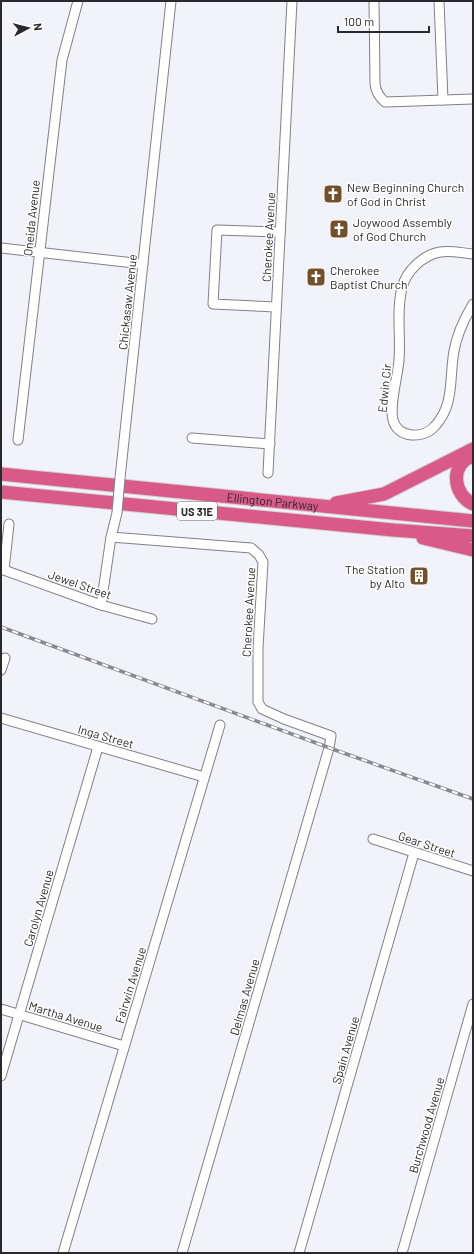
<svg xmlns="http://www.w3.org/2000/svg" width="474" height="1254" viewBox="0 0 474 1254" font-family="Barlow,sans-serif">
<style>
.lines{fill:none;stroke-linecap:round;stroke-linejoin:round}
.minor-casing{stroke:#808088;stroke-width:11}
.highway-casing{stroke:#d0d0d1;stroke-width:15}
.minor{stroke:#fff;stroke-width:9}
.highway{stroke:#d95987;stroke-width:13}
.rail-casing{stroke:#898a8f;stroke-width:3.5}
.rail{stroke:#fff;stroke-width:2;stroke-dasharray:6;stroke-linecap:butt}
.minor-bridge-casing{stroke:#808088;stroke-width:11;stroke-linecap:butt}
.minor-bridge{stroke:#fff;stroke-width:9}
.labels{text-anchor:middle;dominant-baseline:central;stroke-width:3;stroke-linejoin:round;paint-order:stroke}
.shield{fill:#fff;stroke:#6a6a6d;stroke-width:1}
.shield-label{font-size:11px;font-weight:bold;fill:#2a2a2e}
.poi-label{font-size:12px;fill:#2a2a2e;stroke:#fff;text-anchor:start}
.street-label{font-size:12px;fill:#2a2a2e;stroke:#fff}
</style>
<rect width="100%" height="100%" fill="#f1f2fa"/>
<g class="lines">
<defs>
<g id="minor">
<path d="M374,1L375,84C376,92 379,97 385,102L473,99"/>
<polyline points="439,1 443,100"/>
<polyline points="1,248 143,264"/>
<path d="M473,254C462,253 450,250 440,252C423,255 406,271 402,288C396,311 401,336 399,360C398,376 389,405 393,420C398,439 424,439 435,426C455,404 449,378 454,351C457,334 464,319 473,304"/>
<polyline points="276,307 213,304 217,230 280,232"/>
<polyline points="192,438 270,444"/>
<polyline points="18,440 62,60 78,1"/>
<polyline points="268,473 292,1"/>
<polyline points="120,478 171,1"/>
<polyline points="111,537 251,548 259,555 263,562 258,648 258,702 262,709 284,719 331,736 329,748 182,1253"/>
<polyline points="1,569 101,605 152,619"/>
<polyline points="4,570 9,524"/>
<polyline points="101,605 111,537 117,513"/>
<polyline points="1,670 5,658"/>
<polyline points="1,718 204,777"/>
<polyline points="373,839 473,871"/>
<polyline points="1,1009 124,1046"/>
<polyline points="1,1076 98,747"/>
<polyline points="63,1253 220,725"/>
<polyline points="299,1253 414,853"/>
<polyline points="402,1253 473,1004"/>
</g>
<g id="highway">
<path d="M473,456C449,464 453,495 473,504"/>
<path id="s1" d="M1,474L473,521"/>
<polyline points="1,492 393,530 473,536"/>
<polyline points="336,503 384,494 473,449"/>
<polyline points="423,538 473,550"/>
</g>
</defs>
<!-- minor casing -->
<use href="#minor" class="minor-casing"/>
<!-- highway casing -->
<use href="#highway" class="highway-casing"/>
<!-- minor -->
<use href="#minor" class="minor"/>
<!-- highway -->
<use href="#highway" class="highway"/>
<defs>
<polyline id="rail" points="1,627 338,751 473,799"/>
</defs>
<!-- rail casing -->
<use href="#rail" class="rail-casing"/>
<!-- rail -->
<use href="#rail" class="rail"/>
<defs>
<polyline id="minor-bridge" points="117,513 120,478"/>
</defs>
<!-- minor-bridge casing -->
<use href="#minor-bridge" class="minor-bridge-casing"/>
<!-- minor-bridge -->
<use href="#minor-bridge" class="minor-bridge"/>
</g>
<!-- icons -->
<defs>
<symbol id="church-square" viewBox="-11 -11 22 22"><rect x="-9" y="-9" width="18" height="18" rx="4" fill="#74502a" stroke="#fff"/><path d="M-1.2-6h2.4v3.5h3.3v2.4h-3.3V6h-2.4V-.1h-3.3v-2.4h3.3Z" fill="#fff"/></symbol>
<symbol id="building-square" viewBox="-11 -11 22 22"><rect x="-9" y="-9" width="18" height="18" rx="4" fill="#74502a" stroke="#fff"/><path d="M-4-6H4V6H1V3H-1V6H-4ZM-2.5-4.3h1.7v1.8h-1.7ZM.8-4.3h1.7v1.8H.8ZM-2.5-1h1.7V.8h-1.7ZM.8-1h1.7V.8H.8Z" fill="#fff"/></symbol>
</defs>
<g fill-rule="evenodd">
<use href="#church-square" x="322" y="183" width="22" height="22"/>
<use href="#church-square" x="328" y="218" width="22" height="22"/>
<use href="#church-square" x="305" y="266" width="22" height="22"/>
<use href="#building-square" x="408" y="565" width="22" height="22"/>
</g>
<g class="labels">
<!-- shield labels -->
<rect class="shield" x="177" y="502" width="40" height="18" rx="3"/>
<g class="shield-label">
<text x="197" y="511">US 31E</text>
</g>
<!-- poi labels -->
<g class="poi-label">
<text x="347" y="187">New Beginning Church<tspan x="347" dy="14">of God in Christ</tspan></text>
<text x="353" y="222">Joywood Assembly<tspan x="353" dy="14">of God Church</tspan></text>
<text x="330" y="270">Cherokee<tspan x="330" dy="14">Baptist Church</tspan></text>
<text x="405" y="569" text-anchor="end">The Station<tspan x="405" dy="14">by Alto</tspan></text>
</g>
<!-- street labels -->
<g class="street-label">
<text transform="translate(31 218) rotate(-84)">Oneida Avenue</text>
<text transform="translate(268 237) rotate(-87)">Cherokee Avenue</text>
<text transform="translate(127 302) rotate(-84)">Chickasaw Avenue</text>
<text transform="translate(384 388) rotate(-84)">Edwin Cir</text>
<text stroke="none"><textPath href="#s1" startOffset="273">Ellington Parkway</textPath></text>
<text transform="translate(80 584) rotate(19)">Jewel Street</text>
<text transform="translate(248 612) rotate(-87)">Cherokee Avenue</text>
<text transform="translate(106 736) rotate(16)">Inga Street</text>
<text transform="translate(427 844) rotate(18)">Gear Street</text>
<text transform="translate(38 908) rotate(-74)">Carolyn Avenue</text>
<text transform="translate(130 985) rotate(-73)">Fairwin Avenue</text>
<text transform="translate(244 997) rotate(-74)">Delmas Avenue</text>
<text transform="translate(66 1016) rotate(17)">Martha Avenue</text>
<text transform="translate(345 1050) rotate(-74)">Spain Avenue</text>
<text transform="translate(426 1125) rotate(-74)">Burchwood Avenue</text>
</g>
</g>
<!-- border -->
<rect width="474" height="1254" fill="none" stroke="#2a2a2e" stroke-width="4"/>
<!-- north arrow -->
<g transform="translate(28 28) rotate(83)" stroke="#ffffff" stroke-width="3" paint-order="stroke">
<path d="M0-3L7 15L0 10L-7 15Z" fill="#2a2a2e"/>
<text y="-6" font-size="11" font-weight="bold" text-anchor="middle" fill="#2a2a2e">N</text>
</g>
<!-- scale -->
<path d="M338 26v6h91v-6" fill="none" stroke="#2a2a2e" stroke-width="2"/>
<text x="344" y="26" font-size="12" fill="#2a2a2e" stroke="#ffffff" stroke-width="3" paint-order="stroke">100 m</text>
</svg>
